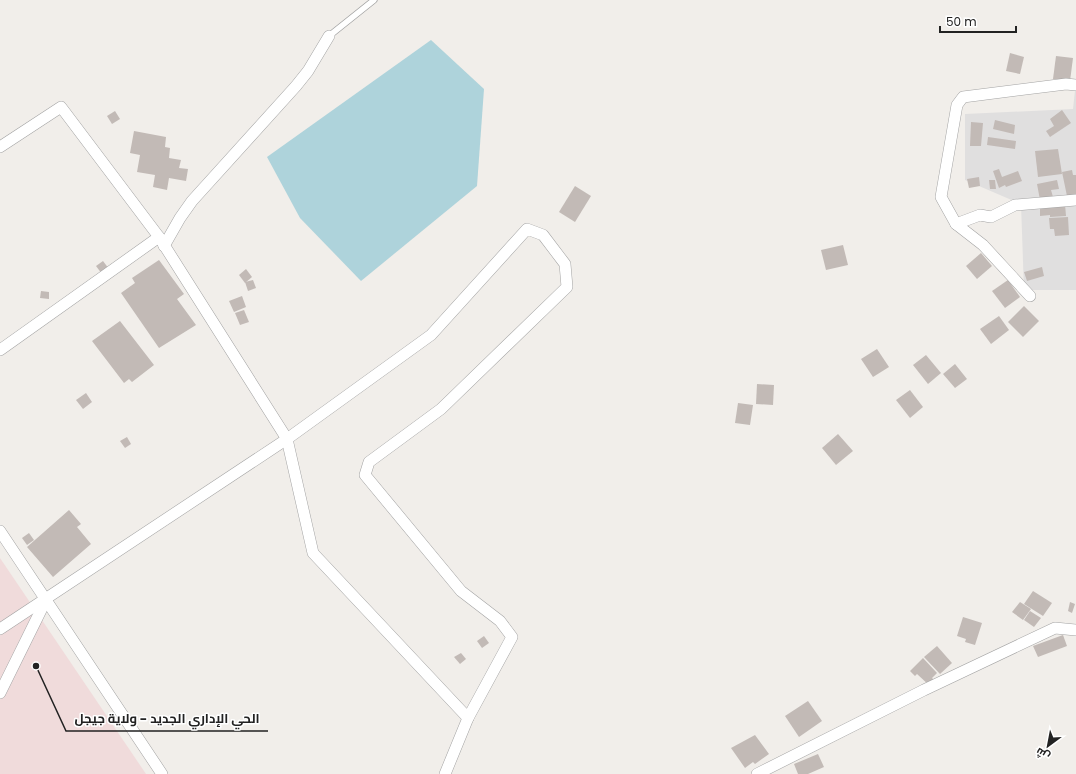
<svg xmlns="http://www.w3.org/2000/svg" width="1076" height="774" viewBox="0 0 1076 774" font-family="Poppins,Cairo,sans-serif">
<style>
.residential{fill:#e0dfdf}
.commercial{fill:#f0dbdb}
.water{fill:#aed3db}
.building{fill:#c2bab6}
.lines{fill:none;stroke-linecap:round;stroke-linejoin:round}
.service-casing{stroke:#a3a3a3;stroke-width:7}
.minor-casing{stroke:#a3a3a3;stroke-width:12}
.service{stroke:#fff;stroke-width:5.5}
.minor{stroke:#fff;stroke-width:11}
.leader{fill:none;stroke:#222;stroke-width:1.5}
.callout-dot{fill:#222;stroke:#fff;stroke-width:1.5}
.callout-label{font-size:13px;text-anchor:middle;font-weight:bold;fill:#222;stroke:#fff;stroke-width:3;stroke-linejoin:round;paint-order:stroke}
</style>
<rect width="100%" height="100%" fill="#f1eeea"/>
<!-- residential -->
<polygon class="residential" points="1076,81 1076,290 1024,290 1021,204 965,180 965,114 1073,109"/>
<!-- commercial -->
<polygon class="commercial" points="0,558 146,774 0,774"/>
<!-- water -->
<polygon class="water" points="431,40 484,89 477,186 361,281 300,218 267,157"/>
<!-- building -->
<g class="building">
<polygon points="1010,53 1024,57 1020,74 1006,71"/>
<polygon points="1056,56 1073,58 1070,81 1053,79"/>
<polygon points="1062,110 1071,123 1050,137 1046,131 1054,126 1050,119"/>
<polygon points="115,111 120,119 112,124 107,116"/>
<polygon points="995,120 1015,125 1014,134 993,129"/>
<polygon points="971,122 983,123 981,146 970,146"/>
<polygon points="134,131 166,137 165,147 170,148 169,158 181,160 179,168 188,169 186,181 169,178 167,190 153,187 155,175 137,172 140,155 130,153"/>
<polygon points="988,137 1016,141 1015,149 987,145"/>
<polygon points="1058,149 1062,174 1038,177 1035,151"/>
<polygon points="999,169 1002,177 1018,171 1022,181 1006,187 1005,185 999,188 993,171"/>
<polygon points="1072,170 1073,175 1076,175 1076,194 1067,196 1062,172"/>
<polygon points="979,177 980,186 969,188 967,179"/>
<polygon points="989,180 995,180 996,189 990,189"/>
<polygon points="1057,180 1059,189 1051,190 1053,197 1040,200 1037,184"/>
<polygon points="575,186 591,196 575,222 559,212"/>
<polygon points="1065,204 1066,216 1050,217 1050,215 1040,216 1040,205"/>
<polygon points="1068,217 1069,235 1055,236 1054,229 1050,229 1049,218"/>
<polygon points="843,245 848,265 826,270 821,250"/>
<polygon points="981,253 992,266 977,279 966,266"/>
<polygon points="159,260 184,294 177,299 196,325 159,348 121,293 135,283 132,278"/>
<polygon points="103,261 109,269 102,274 96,266"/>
<polygon points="1042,267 1044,276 1027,281 1024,272"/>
<polygon points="246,269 252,277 245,283 239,275"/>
<polygon points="253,280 256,288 248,291 245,282"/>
<polygon points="1008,280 1020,297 1005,308 992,291"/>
<polygon points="41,291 49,292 49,299 40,298"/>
<polygon points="242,296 246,307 234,312 229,301"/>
<polygon points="1024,306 1039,321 1023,337 1008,322"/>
<polygon points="244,310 249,322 240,325 235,313"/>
<polygon points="999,316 1009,330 991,344 980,329"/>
<polygon points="120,321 154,365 132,382 129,379 124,383 92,341"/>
<polygon points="877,349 889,367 873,377 861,359"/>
<polygon points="926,355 941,373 928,384 913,365"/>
<polygon points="955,364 967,379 955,388 943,374"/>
<polygon points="757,384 774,385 773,405 756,404"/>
<polygon points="910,390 923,407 910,418 896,400"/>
<polygon points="86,393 92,402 83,409 76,400"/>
<polygon points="738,403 753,405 750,425 735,423"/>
<polygon points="838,434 853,451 836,465 822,448"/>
<polygon points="127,437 131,444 125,448 120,441"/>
<polygon points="69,510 81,524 77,527 91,544 53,577 27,547"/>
<polygon points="29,533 34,540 27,545 22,538"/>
<polygon points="1033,591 1052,603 1043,616 1024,604"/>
<polygon points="1020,602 1031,609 1023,620 1012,612"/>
<polygon points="1070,602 1075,604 1072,613 1068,611"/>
<polygon points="1030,611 1041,618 1034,627 1024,620"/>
<polygon points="963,617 982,623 975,645 965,642 966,639 957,636"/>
<polygon points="1063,635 1067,646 1038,657 1033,646"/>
<polygon points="484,636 489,643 482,648 477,641"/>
<polygon points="937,646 952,663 940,674 924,657"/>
<polygon points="461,653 466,659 460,664 454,657"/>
<polygon points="923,658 937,673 932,678 935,681 930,686 917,674 915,676 910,671"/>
<polygon points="808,701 822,721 799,737 785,716"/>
<polygon points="755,735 769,754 755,764 753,762 745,768 731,748"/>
<polygon points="818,754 824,767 808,774 798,774 794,764"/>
</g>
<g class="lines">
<defs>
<polyline id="service" points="329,36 374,0"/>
<g id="minor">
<polyline points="0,147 61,107 159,237 287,439 313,553 468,718 445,774"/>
<polyline points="956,224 980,215 991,217 1015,205 1076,200"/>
<polyline points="164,246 180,218 192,201 296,86 308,71 329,36"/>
<polyline points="1030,296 983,245 956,224 941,197 957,105 963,97 1066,84 1076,85"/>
<polyline points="0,350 159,237"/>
<polyline points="0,531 162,774"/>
<polyline points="0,629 287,439 431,335 527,229 543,235 565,264 567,287 441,409 369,462 365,475 461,591 500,621 512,637 468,718"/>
<polyline points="0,693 46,600"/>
<polyline points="757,774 924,690 1055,628 1076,630"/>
</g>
</defs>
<!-- service casing -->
<use href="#service" class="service-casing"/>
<!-- minor casing -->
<use href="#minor" class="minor-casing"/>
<!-- service -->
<use href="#service" class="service"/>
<!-- minor -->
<use href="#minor" class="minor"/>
</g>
<!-- callouts -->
<path class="leader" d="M36 666L66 731H268"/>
<circle class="callout-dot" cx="36" cy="666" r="4"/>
<g class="callout-label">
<text x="167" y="723">الحي الإداري الجديد - ولاية جيجل</text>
</g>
<!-- north arrow -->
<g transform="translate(1048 746) rotate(212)" stroke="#ffffff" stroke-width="3" paint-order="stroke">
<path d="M0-3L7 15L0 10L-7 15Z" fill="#222222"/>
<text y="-6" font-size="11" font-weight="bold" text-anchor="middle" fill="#222222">ش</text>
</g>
<!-- scale -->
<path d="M940 26v6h76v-6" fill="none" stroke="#222222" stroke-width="2"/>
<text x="946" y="26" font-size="12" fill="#222222" stroke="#ffffff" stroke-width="3" paint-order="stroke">50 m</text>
</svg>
